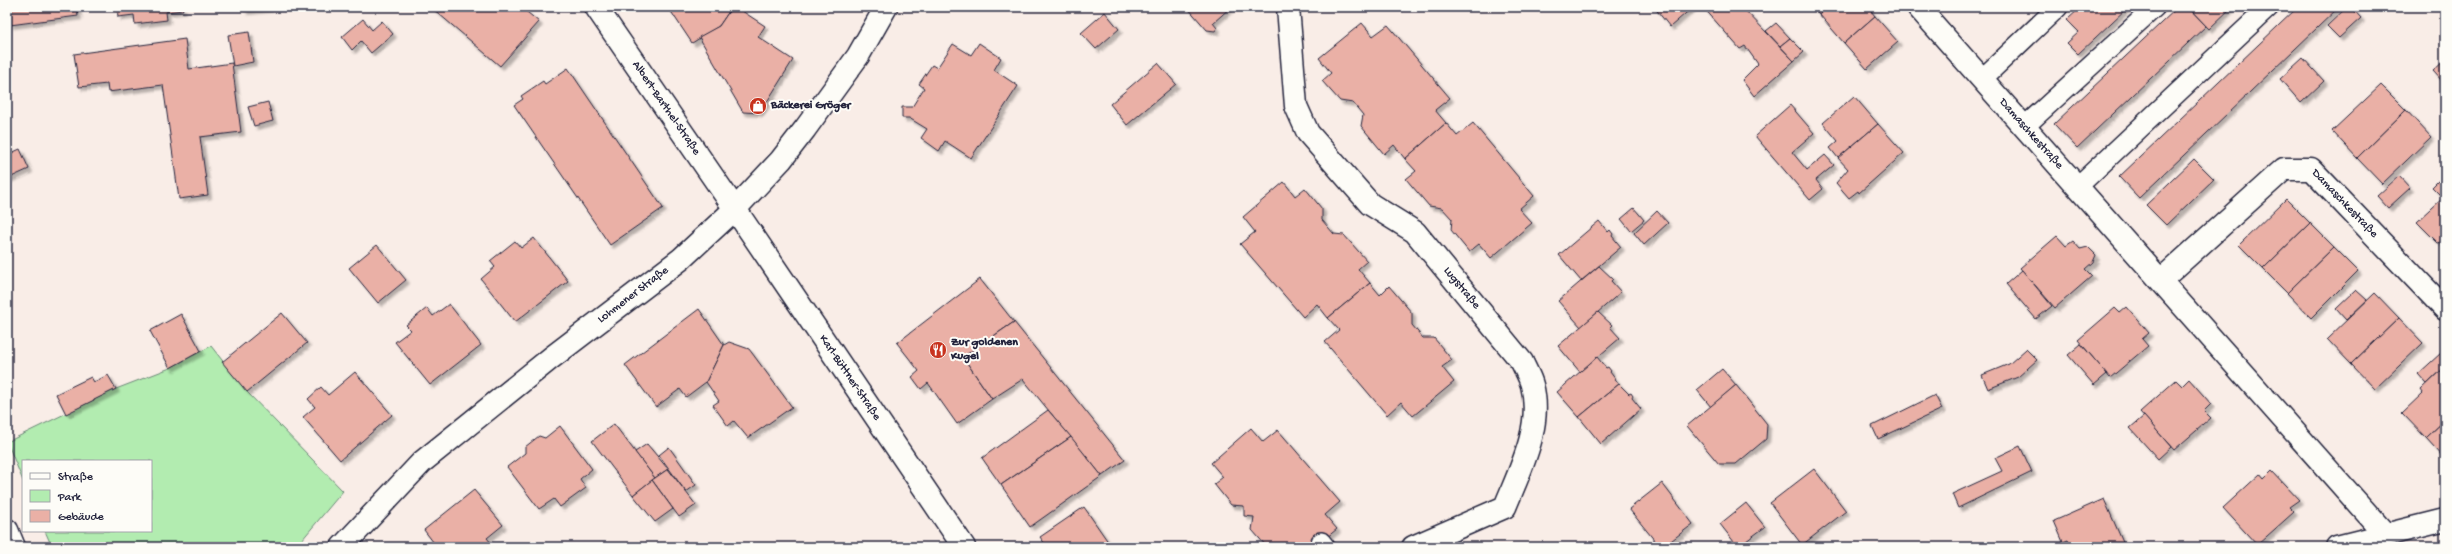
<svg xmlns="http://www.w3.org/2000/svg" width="2452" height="554" viewBox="0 0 2452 554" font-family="'Gochi Hand',sans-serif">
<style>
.green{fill:#b2ecb0;stroke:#6a8776}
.building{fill:#eab0a6;stroke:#22223b;filter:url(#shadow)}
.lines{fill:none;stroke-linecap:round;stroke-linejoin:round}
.lane-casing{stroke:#22223b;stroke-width:22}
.street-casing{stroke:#22223b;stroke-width:25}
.secondary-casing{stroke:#22223b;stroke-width:25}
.lane{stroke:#fdfcf7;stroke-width:19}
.street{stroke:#fdfcf7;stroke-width:22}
.secondary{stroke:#fdfcf7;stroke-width:22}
.labels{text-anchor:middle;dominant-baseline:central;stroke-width:4;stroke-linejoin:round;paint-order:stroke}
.poi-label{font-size:12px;font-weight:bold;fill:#22223b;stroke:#fdfcf7;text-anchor:start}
.street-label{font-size:12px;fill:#22223b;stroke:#fdfcf7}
</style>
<defs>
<filter id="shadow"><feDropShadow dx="3.5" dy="3.5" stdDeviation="1" flood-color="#0004"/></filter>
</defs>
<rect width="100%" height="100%" fill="#f9ede7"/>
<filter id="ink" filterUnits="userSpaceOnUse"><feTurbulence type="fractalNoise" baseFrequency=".025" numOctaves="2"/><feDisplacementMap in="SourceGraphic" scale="8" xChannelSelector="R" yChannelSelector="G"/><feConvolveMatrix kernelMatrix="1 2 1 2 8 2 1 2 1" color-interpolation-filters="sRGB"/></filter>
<g filter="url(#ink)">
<!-- green -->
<polygon class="green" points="211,346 247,392 343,491 296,547 52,547 45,531 151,531 151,461 23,461 23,481 7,442 116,389 170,368"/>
<!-- building -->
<g class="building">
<polygon points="8,7 77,7 78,16 10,25"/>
<polygon points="117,7 182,7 183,10 166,12 167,20 135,24 134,15 118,17"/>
<polygon points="244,7 269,7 270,8 244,11"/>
<polygon points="521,7 539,22 500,66 432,8"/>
<polygon points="668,7 732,7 719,26 692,43"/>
<polygon points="732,7 736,7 765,26 758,37 793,60 760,113 743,112 699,37 719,26"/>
<polygon points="1187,7 1231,7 1213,23 1217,28 1215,31 1207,30"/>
<polygon points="1654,7 1693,7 1670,27"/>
<polygon points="1703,7 1742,7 1794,61 1754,96 1742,80 1758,64 1745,46 1740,49"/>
<polygon points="1813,7 1828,7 1819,14"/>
<polygon points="1828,7 1868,7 1875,16 1844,43 1819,14"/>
<polygon points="2081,7 2128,7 2078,54 2067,43 2079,32 2067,20"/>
<polygon points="2178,7 2188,7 2206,26 2077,148 2054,124"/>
<polygon points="2188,7 2232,7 2209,29"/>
<polygon points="2298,7 2339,7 2139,198 2119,177"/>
<polygon points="2347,7 2351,7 2361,18 2339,38 2327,26"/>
<polygon points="1105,12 1119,29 1096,49 1081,33"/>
<polygon points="1875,16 1898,42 1867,69 1844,43"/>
<polygon points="363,19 372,30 382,21 393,34 371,53 361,41 352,50 342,37"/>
<polygon points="1362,23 1373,36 1388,25 1450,98 1435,110 1446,123 1405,159 1394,145 1384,154 1361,126 1363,115 1353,103 1340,101 1322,81 1331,73 1319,58"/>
<polygon points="1776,23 1790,38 1780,46 1766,31"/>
<polygon points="249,32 253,62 233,66 228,35"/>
<polygon points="1790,38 1804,52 1794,61 1780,46"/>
<polygon points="185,39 189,69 232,63 241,132 200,137 208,195 179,199 163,85 108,92 107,84 79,87 74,54"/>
<polygon points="979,43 1001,58 994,70 1018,86 971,158 945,141 939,151 921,138 927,129 909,118 902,118 902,107 912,107 924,88 919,84 932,65 937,68 953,44 971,55"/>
<polygon points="2303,58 2324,81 2301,103 2280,79"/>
<polygon points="2445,60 2445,82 2444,83 2433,71"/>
<polygon points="1158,63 1176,84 1127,125 1110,104"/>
<polygon points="568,68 663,208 610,245 514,105 523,99 521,96 543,81 545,84"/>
<polygon points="2381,85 2406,110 2357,158 2332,131"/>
<polygon points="1854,96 1878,124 1838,158 1830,148 1838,141 1823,123"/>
<polygon points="268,102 273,121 254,126 248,107"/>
<polygon points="1790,105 1814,133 1792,152 1807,170 1825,155 1834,165 1816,180 1823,189 1810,200 1755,136"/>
<polygon points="2406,110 2431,137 2382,184 2357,158"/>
<polygon points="1446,123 1457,136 1473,123 1534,196 1519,209 1532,223 1491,258 1479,244 1469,252 1451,230 1452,219 1442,208 1429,206 1406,179 1416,171 1405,159"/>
<polygon points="1878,124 1904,153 1859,193 1858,191 1849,198 1836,183 1848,169 1838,158"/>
<polygon points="20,149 29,169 7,179 7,155"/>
<polygon points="2194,159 2214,179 2166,225 2146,205"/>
<polygon points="2445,174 2445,196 2443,198 2432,187"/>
<polygon points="2399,176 2410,188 2388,208 2377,196"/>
<polygon points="1284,182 1295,196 1305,188 1322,209 1322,220 1334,234 1344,235 1367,261 1358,269 1370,283 1328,318 1317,304 1303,317 1240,244 1255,232 1243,217"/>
<polygon points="2445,196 2445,242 2438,243 2417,222"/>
<polygon points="2286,199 2310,223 2263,269 2239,245"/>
<polygon points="1634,208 1644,220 1631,231 1621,219"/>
<polygon points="1657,211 1668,223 1644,245 1634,233"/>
<polygon points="1599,221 1608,232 1610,230 1613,234 1612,236 1621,247 1581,281 1559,255"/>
<polygon points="2310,223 2334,247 2287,293 2263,269"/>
<polygon points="2057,236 2066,246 2073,241 2080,249 2088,247 2096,255 2093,262 2085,269 2092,276 2055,308 2020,268"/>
<polygon points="534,238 568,281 515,322 481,279 495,267 490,261 515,241 521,248"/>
<polygon points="377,245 406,280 378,303 349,268"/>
<polygon points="2334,247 2358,271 2311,318 2287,293"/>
<polygon points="1599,266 1613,279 1611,281 1621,292 1581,327 1558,301"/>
<polygon points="2022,270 2052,306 2036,319 2006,284"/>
<polygon points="980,279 1014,322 963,357 992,399 957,424 928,383 921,389 912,377 919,371 897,343"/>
<polygon points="1370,283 1380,295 1389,286 1412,313 1412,325 1423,338 1434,338 1452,360 1442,367 1454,382 1413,416 1401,402 1387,415 1325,342 1339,330 1328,318"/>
<polygon points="2356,290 2367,300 2346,320 2336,309"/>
<polygon points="2375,293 2399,318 2351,364 2327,339"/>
<polygon points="449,304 481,345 430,385 395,342 411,330 406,325 427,308 433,316"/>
<polygon points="2127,307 2149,333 2142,339 2148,346 2110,378 2078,340 2115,308 2120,313"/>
<polygon points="699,309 724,345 706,382 686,397 680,389 656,407 625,365"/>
<polygon points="1598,312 1612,325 1610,327 1620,338 1580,372 1558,346"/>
<polygon points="282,313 307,343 247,392 222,362"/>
<polygon points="181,314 201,351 170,368 150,331"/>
<polygon points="2399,318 2423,343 2375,389 2351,364"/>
<polygon points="1014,322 1125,460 1102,476 1023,379 992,399 963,357"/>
<polygon points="729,342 749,349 792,407 748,438 734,421 728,426 713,405 719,401 706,382 724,345"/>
<polygon points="2081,344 2107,374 2094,385 2068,355"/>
<polygon points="2026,349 2037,360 2018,377 1988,389 1982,375 2009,364"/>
<polygon points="2441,353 2445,357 2445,367 2427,384 2418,374"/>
<polygon points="1597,357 1606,368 1608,367 1611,371 1610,372 1619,384 1579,417 1557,392"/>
<polygon points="1722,369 1736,385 1711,407 1697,390"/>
<polygon points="2443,369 2445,372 2445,420 2426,438 2402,413 2423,393 2421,390"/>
<polygon points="355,372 392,415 340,460 303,417 315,407 308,399 321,387 328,395"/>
<polygon points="108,375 116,389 66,414 56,394 91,377 94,382"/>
<polygon points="2189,379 2211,404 2204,411 2211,418 2174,450 2140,412 2176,380 2182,386"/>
<polygon points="1619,384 1629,394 1631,393 1633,396 1632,398 1641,409 1601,444 1579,417"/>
<polygon points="1736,385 1767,424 1766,439 1736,464 1719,464 1687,426"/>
<polygon points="1935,395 1942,409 1878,439 1872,426"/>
<polygon points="1048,410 1071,437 1001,485 982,458"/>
<polygon points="2144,416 2171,447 2158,459 2130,428"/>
<polygon points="2445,420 2445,459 2426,438"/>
<polygon points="614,424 655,478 633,495 592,441"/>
<polygon points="560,426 592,469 580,479 586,488 560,507 554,499 539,509 507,467 525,453 525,447 539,436 545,438"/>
<polygon points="1251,428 1263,442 1278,430 1340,502 1325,515 1337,529 1315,547 1267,547 1252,530 1254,517 1244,516 1244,506 1231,505 1214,484 1223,477 1211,463"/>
<polygon points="1071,437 1102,476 1030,527 1001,485"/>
<polygon points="647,444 668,469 655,478 635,452"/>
<polygon points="2020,446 2032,472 1958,508 1952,494 2002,471 1995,458"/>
<polygon points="669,447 696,485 686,492 659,455"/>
<polygon points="668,469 696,505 679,517 652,480"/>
<polygon points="1814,469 1846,511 1802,545 1770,503"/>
<polygon points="2272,471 2299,500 2289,507 2294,512 2257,545 2223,508 2260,474 2264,479"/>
<polygon points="652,480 673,509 655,522 633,495"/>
<polygon points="1662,483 1693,524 1663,547 1660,547 1629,509"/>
<polygon points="474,490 503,525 487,538 492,544 489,547 437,547 424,530"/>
<polygon points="2104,499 2125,547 2071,547 2068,540 2063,542 2054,521"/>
<polygon points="1746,503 1765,527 1738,547 1720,524"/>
<polygon points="1084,507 1111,546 1047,547 1040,537"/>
</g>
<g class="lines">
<defs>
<g id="lane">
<polyline points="1982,79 2058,7"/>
<polyline points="2024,127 2155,7"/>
<polyline points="2077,187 2269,7"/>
<polyline points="1321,542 1325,547"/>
</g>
<g id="street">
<path id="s1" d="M1288,7L1296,106L1308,133L1370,204L1415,232L1522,362C1525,369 1530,377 1532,385C1543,426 1520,470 1505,507L1413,547"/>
<path id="s2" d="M1918,7L2386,535"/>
<path id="s3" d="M735,209L964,547"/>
<path id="s4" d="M2161,280L2284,169H2311L2445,309"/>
<polyline points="7,530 14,547"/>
<polyline points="2337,547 2445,520"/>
</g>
<g id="secondary">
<path id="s5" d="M596,7L735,209"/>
<path id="s6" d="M342,547L422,462L551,358L681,259L735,209L781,160L805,129L858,56L886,7"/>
</g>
</defs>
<!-- lane casing -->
<use href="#lane" class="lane-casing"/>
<!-- street casing -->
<use href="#street" class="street-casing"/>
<!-- secondary casing -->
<use href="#secondary" class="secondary-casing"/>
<!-- lane -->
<use href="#lane" class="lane"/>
<!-- street -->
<use href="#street" class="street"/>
<!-- secondary -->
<use href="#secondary" class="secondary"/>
</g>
</g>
<!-- icons -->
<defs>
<symbol id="shop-disc" viewBox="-11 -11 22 22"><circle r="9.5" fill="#c8321e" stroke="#fdfcf7"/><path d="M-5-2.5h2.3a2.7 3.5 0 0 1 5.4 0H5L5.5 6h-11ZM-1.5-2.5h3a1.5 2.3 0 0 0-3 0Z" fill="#fff"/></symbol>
<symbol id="restaurant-disc" viewBox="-11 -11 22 22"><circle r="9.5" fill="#c8321e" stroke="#fdfcf7"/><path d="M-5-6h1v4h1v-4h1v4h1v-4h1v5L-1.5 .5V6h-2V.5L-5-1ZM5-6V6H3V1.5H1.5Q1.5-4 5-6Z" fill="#fff"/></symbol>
</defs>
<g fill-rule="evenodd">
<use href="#shop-disc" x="748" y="96" width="20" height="20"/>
<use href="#restaurant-disc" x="928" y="340" width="20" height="20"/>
</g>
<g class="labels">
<!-- poi labels -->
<g class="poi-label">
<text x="771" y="106">Bäckerei Gröger</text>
<text x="951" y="343">Zur goldenen<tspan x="951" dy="14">Kugel</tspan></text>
</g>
<!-- street labels -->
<g class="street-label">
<text stroke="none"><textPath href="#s5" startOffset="123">Albert-Barthel-Straße</textPath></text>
<text stroke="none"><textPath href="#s2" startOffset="170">Damaschkestraße</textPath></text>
<text stroke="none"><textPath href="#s4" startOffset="241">Damaschkestraße</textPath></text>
<text stroke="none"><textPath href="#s1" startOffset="349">Lugstraße</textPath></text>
<text stroke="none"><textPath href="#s6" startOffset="386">Lohmener Straße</textPath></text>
<text stroke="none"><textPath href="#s3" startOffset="204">Karl-Büttner-Straße</textPath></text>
</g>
</g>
<!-- margin -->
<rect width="2452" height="554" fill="none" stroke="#fdfcf7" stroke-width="24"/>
<rect x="12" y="12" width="2428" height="530" fill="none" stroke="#22223b" stroke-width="1.5" filter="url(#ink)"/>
<!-- legend -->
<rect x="22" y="460" width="130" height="72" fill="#fdfcf7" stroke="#a5a5ac"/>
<rect x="30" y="473" width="20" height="6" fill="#fdfcf7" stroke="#a5a5ac"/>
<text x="58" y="480" font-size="12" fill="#22223b">Straße</text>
<rect x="30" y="490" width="20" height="12" fill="#b2ecb0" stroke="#a5a5ac"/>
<text x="58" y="500" font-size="12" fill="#22223b">Park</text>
<rect x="30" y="510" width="20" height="12" fill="#eab0a6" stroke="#a5a5ac"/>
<text x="58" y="520" font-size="12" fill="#22223b">Gebäude</text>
</svg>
